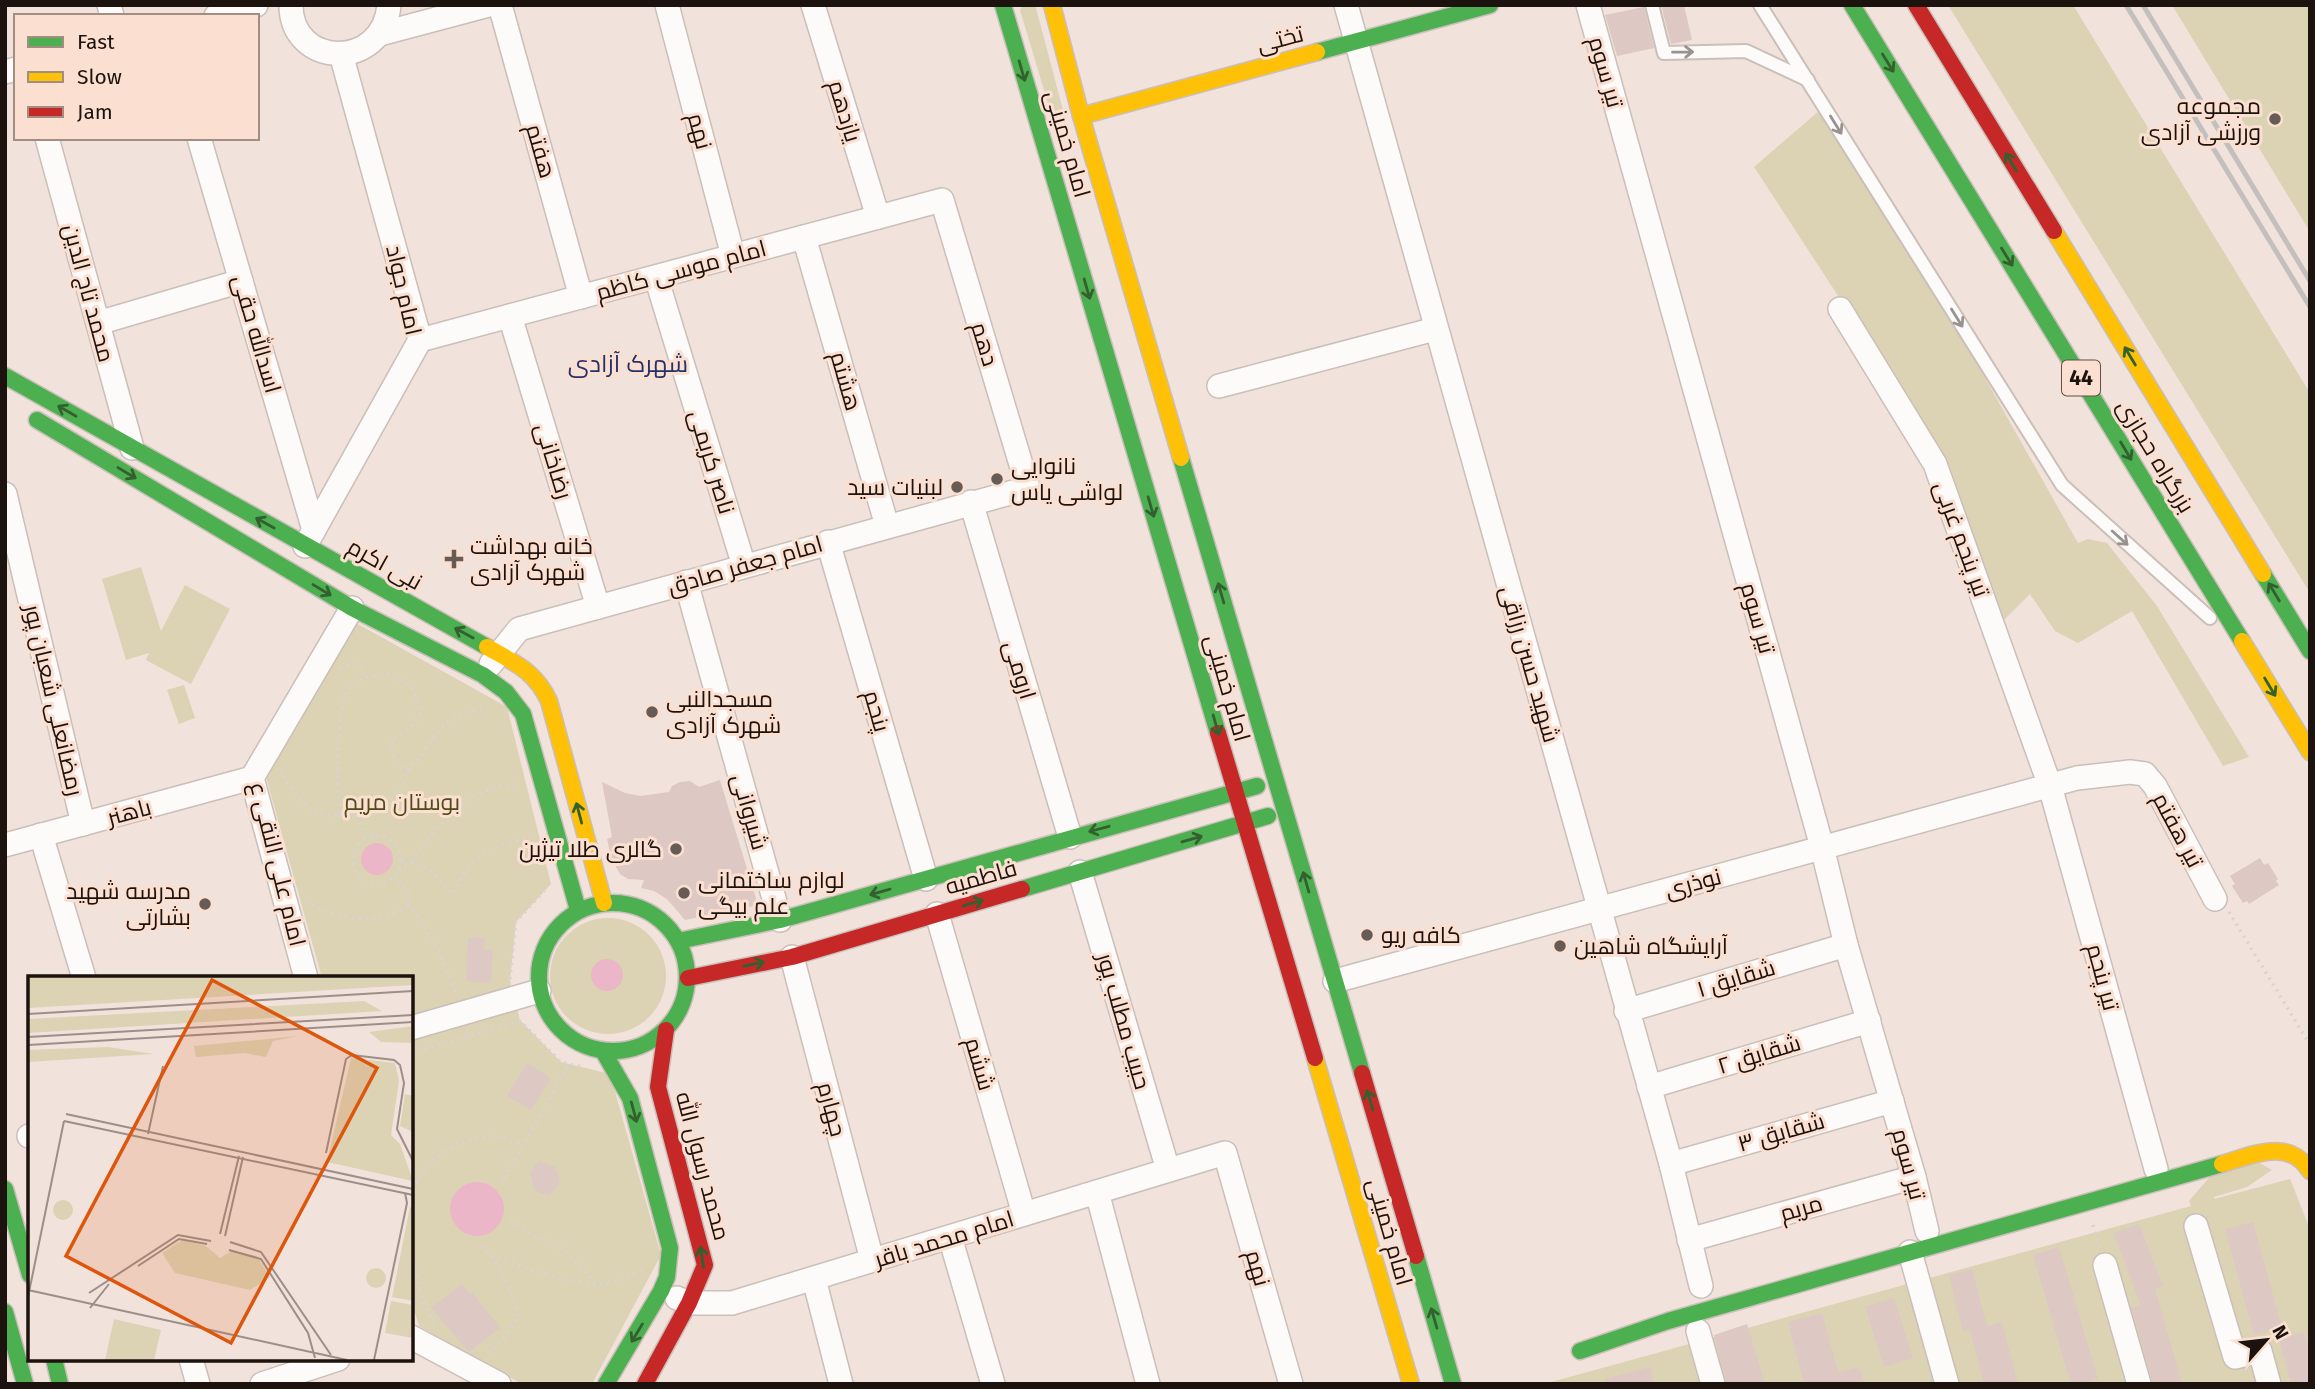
<svg xmlns="http://www.w3.org/2000/svg" width="2315" height="1389" viewBox="0 0 2315 1389" font-family="'Fira Sans',Cairo,sans-serif">
<style>
.green{fill:#dcd3b5}
.water{fill:#ebb6c8}
.building{fill:#ddc8c4}
.lines{fill:none;stroke-linecap:round;stroke-linejoin:round}
.lane-casing{stroke:#cabfb9;stroke-width:16}
.street-casing{stroke:#cabfb9;stroke-width:26}
.fast-casing{stroke:#cabfb9;stroke-width:19}
.slow-casing{stroke:#cabfb9;stroke-width:19}
.jam-casing{stroke:#cabfb9;stroke-width:19}
.path{stroke:#d8d4d2;stroke-width:3.5;stroke-dasharray:2 5;stroke-linecap:butt}
.lane{stroke:#fdfbfa;stroke-width:12}
.street{stroke:#fdfbfa;stroke-width:23}
.fast{stroke:#4caf50;stroke-width:16}
.slow{stroke:#ffc107;stroke-width:16}
.jam{stroke:#c62828;stroke-width:16}
.rail{stroke:#c3bfbd;stroke-width:5}
.oneway{stroke:#989290}
.oneway2{stroke:#34602f}
.poi-dot{fill:#675b56;stroke:#fbdfd1;stroke-width:2.5}
.labels{text-anchor:middle;dominant-baseline:central;stroke-width:6;stroke-linejoin:round;paint-order:stroke}
.shield{fill:#fbdfd1;stroke:#5f5048;stroke-width:2}
.shield-label{font-size:21px;font-weight:bold;fill:#1c120e}
.street-label{font-size:23px;fill:#1c120e;stroke:#fbdfd1}
.poi-label{font-size:23px;fill:#1c120e;stroke:#fbdfd1;text-anchor:start}
.park-label{font-size:23px;fill:#4f4c18;stroke:#fbdfd1}
.neighbourhood-label{font-size:24px;fill:#22326a;stroke:#fbdfd1}
.inset-road{fill:none;stroke:#9c8f89;stroke-width:2}
.view{fill:#de550c;fill-opacity:0.15;stroke:#de550c;stroke-width:3.5}
.inset-edge{fill:none;stroke:#1c120e;stroke-width:3.5}
</style>
<rect width="100%" height="100%" fill="#f1e2db"/>
<!-- green -->
<g class="green">
<polygon points="1023,5 1035,5 1036,8 1064,114 1054,114 1050,110 1020,10"/>
<polygon points="1948,5 2073,5 2310,393 2310,593"/>
<polygon points="2172,5 2310,5 2310,232"/>
<polygon points="1819,111 1967,346 2078,543 2088,539 2107,543 2157,606 2249,757 2223,766 2132,611 2078,643 2055,631 2030,594 2000,624 1949,466 1754,167"/>
<polygon points="141,567 161,631 185,585 230,609 191,684 146,660 149,653 126,660 102,579"/>
<polygon points="356,623 507,707 551,884 516,922 510,981 520,1020 561,1062 610,1074 661,1255 592,1384 522,1384 419,1326 411,1299 411,978 322,978 266,777"/>
<polygon points="184,685 195,718 179,724 167,690"/>
<circle cx="608" cy="976" r="58"/>
<polygon points="2258,1162 2272,1170 2247,1187 2214,1197 2214,1199 2290,1179 2310,1229 2310,1384 1544,1384 2191,1206 2189,1201 2212,1174"/>
</g>
<!-- water -->
<g class="water">
<circle cx="377" cy="859" r="16"/>
<circle cx="607" cy="975" r="16"/>
<circle cx="477" cy="1209" r="27"/>
</g>
<!-- building -->
<g class="building">
<polygon points="1661,5 1684,5 1692,40 1671,44"/>
<polygon points="1644,7 1654,48 1617,56 1605,15"/>
<polygon points="720,780 758,905 685,920 667,899 654,891 641,888 644,880 628,879 620,874 612,860 607,839 612,837 602,782 625,793 641,796 669,792 672,786 680,782 690,781 699,787"/>
<polygon points="2260,858 2264,865 2268,863 2278,879 2276,881 2279,885 2249,904 2247,901 2243,903 2232,886 2235,884 2230,876"/>
<polygon points="468,937 485,938 484,949 493,950 491,983 466,981"/>
<polygon points="527,1063 551,1078 531,1110 507,1096"/>
<polygon points="539,1161 555,1167 560,1182 549,1196 535,1191 530,1173"/>
<polygon points="2253,1222 2282,1328 2254,1335 2225,1229"/>
<polygon points="2139,1224 2163,1286 2155,1289 2182,1384 2153,1384 2132,1308 2141,1306 2114,1233"/>
<polygon points="2059,1247 2098,1379 2080,1384 2071,1384 2033,1255"/>
<polygon points="1972,1269 1987,1326 2002,1322 2018,1384 1984,1384 1970,1330 1963,1332 1949,1275"/>
<polygon points="462,1284 470,1294 472,1292 500,1328 469,1352 431,1308"/>
<polygon points="1894,1298 1913,1358 1884,1367 1865,1307"/>
<polygon points="1822,1313 1838,1372 1859,1367 1864,1384 1804,1384 1788,1322"/>
<polygon points="1747,1324 1765,1384 1727,1384 1714,1335"/>
<polygon points="2304,1332 2310,1353 2310,1384 2291,1384 2279,1339"/>
<polygon points="1650,1367 1654,1384 1605,1384 1605,1379"/>
</g>
<g class="lines">
<defs>
<g id="lane">
<polyline points="1652,5 1664,53 1746,51 1808,80"/>
<polyline points="1760,5 2062,485 2210,618"/>
</g>
<g id="street">
<polyline points="109,5 112,16"/>
<path d="M291,5C291,68 383,71 389,5"/>
<polyline points="500,5 581,297"/>
<polyline points="667,5 733,256"/>
<polyline points="813,5 878,217"/>
<polyline points="1346,5 1671,1164 1701,1286"/>
<polyline points="1588,5 1822,847 1846,945 1914,1177 1927,1231"/>
<polyline points="216,16 256,5"/>
<polyline points="380,34 489,5"/>
<polyline points="5,72 16,69"/>
<polyline points="47,138 132,448"/>
<polyline points="199,138 314,530"/>
<polyline points="804,237 887,526"/>
<polyline points="656,277 744,566"/>
<polyline points="1840,309 1935,464 2050,786 2156,1169"/>
<polyline points="510,316 598,607"/>
<polyline points="98,323 241,281"/>
<polyline points="420,340 942,200 1028,488 519,629 491,664"/>
<polyline points="1219,386 1435,329"/>
<polyline points="5,494 83,824"/>
<polyline points="971,502 1070,837"/>
<polyline points="828,542 926,879"/>
<polyline points="305,546 420,340 341,54"/>
<polyline points="686,582 780,920"/>
<polyline points="41,835 84,978"/>
<polyline points="5,845 252,778"/>
<polyline points="1080,872 1168,1170"/>
<polyline points="937,914 1024,1214"/>
<polyline points="792,957 872,1260"/>
<polyline points="306,978 252,778 352,608"/>
<polyline points="1335,981 2077,778 2130,772 2145,774 2155,786 2215,899"/>
<polyline points="1626,1011 1846,945"/>
<polyline points="411,1028 539,991"/>
<polyline points="1649,1087 1869,1021"/>
<polyline points="29,1136 30,1136"/>
<polyline points="1671,1164 1892,1101"/>
<polyline points="1097,1192 1148,1384"/>
<polyline points="2196,1226 2235,1357 2260,1351 2269,1384"/>
<polyline points="950,1237 993,1384"/>
<polyline points="1689,1240 1914,1177"/>
<polyline points="1910,1252 1947,1384"/>
<polyline points="2105,1265 2139,1384"/>
<polyline points="814,1279 841,1384"/>
<polyline points="677,1298 689,1303 732,1303 1225,1153 1291,1384"/>
<polyline points="1698,1331 1713,1384"/>
<polyline points="411,1337 499,1384"/>
<polyline points="191,1359 198,1384"/>
<polyline points="262,1384 338,1359"/>
</g>
<g id="fast">
<polyline points="1003,5 1218,733"/>
<polyline points="1852,5 2242,641"/>
<polyline points="1317,52 1490,5"/>
<polyline points="5,376 487,647"/>
<polyline points="37,420 352,608 483,675 506,692 523,714 578,910"/>
<polyline points="1181,458 1362,1073"/>
<polyline points="2263,574 2310,651"/>
<polyline points="1022,889 1268,816"/>
<circle cx="613" cy="977" r="74"/>
<polyline points="678,941 780,920 1257,786"/>
<polyline points="603,1051 630,1098 670,1248 667,1277 661,1291 606,1384"/>
<polyline points="5,1189 30,1275"/>
<polyline points="1416,1256 1453,1384"/>
<polyline points="5,1312 25,1384"/>
<polyline points="1580,1351 1668,1321 2222,1164"/>
<polyline points="54,1359 60,1384"/>
</g>
<g id="slow">
<polyline points="1052,5 1081,116 1181,458"/>
<polyline points="1081,116 1317,52"/>
<polyline points="2054,231 2263,574"/>
<polyline points="2242,641 2310,752"/>
<path d="M487,647C515,663 535,671 549,701L604,903"/>
<polyline points="1315,1058 1411,1384"/>
<path d="M2222,1164C2253,1155 2289,1137 2310,1171"/>
</g>
<g id="jam">
<polyline points="1916,5 2054,231"/>
<polyline points="1218,733 1315,1058"/>
<polyline points="688,978 792,957 1022,889"/>
<polyline points="1362,1073 1416,1256"/>
<polyline points="645,1384 689,1303 705,1265 658,1087 666,1030"/>
</g>
</defs>
<!-- lane casing -->
<use href="#lane" class="lane-casing"/>
<!-- street casing -->
<use href="#street" class="street-casing"/>
<!-- fast casing -->
<use href="#fast" class="fast-casing"/>
<!-- slow casing -->
<use href="#slow" class="slow-casing"/>
<!-- jam casing -->
<use href="#jam" class="jam-casing"/>
<!-- path -->
<g class="path">
<polyline points="340,668 354,664 361,667 363,678"/>
<path d="M282,769L286,782L311,812L339,816C339,790 334,705 350,687C361,676 376,676 390,674L412,688L421,713L408,730L392,740L391,754L402,770C426,762 426,740 444,725C455,715 472,711 486,707"/>
<polyline points="358,815 366,838"/>
<path d="M339,816C347,816 358,817 366,815C386,810 405,786 410,767"/>
<circle cx="377" cy="860" r="24"/>
<path d="M411,862L429,869L453,894C458,886 462,877 467,869C481,850 509,841 531,838"/>
<path d="M399,870C414,860 422,847 433,833C454,807 482,785 517,784"/>
<path d="M306,901C332,919 383,928 408,904L409,894L395,877"/>
<path d="M408,904C430,932 445,961 456,994"/>
<polyline points="2229,912 2310,1045"/>
<polyline points="510,979 516,922 545,890"/>
<polyline points="411,1053 520,1021 561,1062 582,1067"/>
<polyline points="501,1184 569,1064"/>
<path d="M411,1196C421,1162 460,1133 497,1137C506,1138 515,1141 524,1144"/>
<polyline points="511,1221 532,1236 549,1240 570,1255 596,1283"/>
<polyline points="2093,1225 2100,1248"/>
<path d="M482,1246C502,1266 511,1290 518,1317L506,1337L485,1354"/>
<polyline points="411,1255 423,1299 435,1326"/>
<path d="M492,1256C524,1267 586,1292 618,1281C626,1279 635,1273 643,1269"/>
<polyline points="411,1298 416,1317"/>
</g>
<!-- lane -->
<use href="#lane" class="lane"/>
<!-- street -->
<use href="#street" class="street"/>
<!-- fast -->
<use href="#fast" class="fast"/>
<!-- slow -->
<use href="#slow" class="slow"/>
<!-- jam -->
<use href="#jam" class="jam"/>
<!-- rail -->
<g class="rail">
<polyline points="2126,5 2310,307"/>
<polyline points="2143,5 2310,281"/>
</g>
</g>
<!-- one-way arrows -->
<defs><path id="oneway-shaft" d="M-6 0H5M1.5-3L5.5 0L1.5 3" fill="none" stroke-width="1.6" stroke-linecap="round" stroke-linejoin="round" transform="scale(1.75)"/></defs>
<g class="oneway">
<use href="#oneway-shaft" transform="translate(1683 52) rotate(-1)"/>
<use href="#oneway-shaft" transform="translate(1836 125) rotate(58)"/>
<use href="#oneway-shaft" transform="translate(1957 318) rotate(58)"/>
<use href="#oneway-shaft" transform="translate(2120 538) rotate(42)"/>
</g>
<g class="oneway2">
<use href="#oneway-shaft" transform="translate(1888 63) rotate(58)"/>
<use href="#oneway-shaft" transform="translate(1022 71) rotate(74)"/>
<use href="#oneway-shaft" transform="translate(2011 162) rotate(-121)"/>
<use href="#oneway-shaft" transform="translate(2007 257) rotate(58)"/>
<use href="#oneway-shaft" transform="translate(1087 289) rotate(74)"/>
<use href="#oneway-shaft" transform="translate(2130 356) rotate(-121)"/>
<use href="#oneway-shaft" transform="translate(67 411) rotate(-150)"/>
<use href="#oneway-shaft" transform="translate(2126 451) rotate(59)"/>
<use href="#oneway-shaft" transform="translate(127 473) rotate(31)"/>
<use href="#oneway-shaft" transform="translate(1151 507) rotate(74)"/>
<use href="#oneway-shaft" transform="translate(265 523) rotate(-151)"/>
<use href="#oneway-shaft" transform="translate(322 590) rotate(31)"/>
<use href="#oneway-shaft" transform="translate(2274 592) rotate(-121)"/>
<use href="#oneway-shaft" transform="translate(1221 593) rotate(-106)"/>
<use href="#oneway-shaft" transform="translate(464 633) rotate(-151)"/>
<use href="#oneway-shaft" transform="translate(2270 687) rotate(59)"/>
<use href="#oneway-shaft" transform="translate(1216 725) rotate(74)"/>
<use href="#oneway-shaft" transform="translate(579 813) rotate(-105)"/>
<use href="#oneway-shaft" transform="translate(1099 829) rotate(165)"/>
<use href="#oneway-shaft" transform="translate(1192 839) rotate(-16)"/>
<use href="#oneway-shaft" transform="translate(1306 882) rotate(-106)"/>
<use href="#oneway-shaft" transform="translate(880 892) rotate(164)"/>
<use href="#oneway-shaft" transform="translate(973 903) rotate(-16)"/>
<use href="#oneway-shaft" transform="translate(754 964) rotate(-11)"/>
<use href="#oneway-shaft" transform="translate(1370 1100) rotate(-106)"/>
<use href="#oneway-shaft" transform="translate(634 1112) rotate(75)"/>
<use href="#oneway-shaft" transform="translate(702 1257) rotate(-99)"/>
<use href="#oneway-shaft" transform="translate(1434 1318) rotate(-106)"/>
<use href="#oneway-shaft" transform="translate(637 1333) rotate(121)"/>
</g>
<!-- markers -->
<g class="poi-dot">
<circle cx="2275" cy="119" r="7"/>
<circle cx="997" cy="479" r="7"/>
<circle cx="957" cy="487" r="7"/>
<path d="M450.5 548.5h7v7h7v7h-7v7h-7v-7h-7v-7h7z"/>
<circle cx="652" cy="712" r="7"/>
<circle cx="676" cy="849" r="7"/>
<circle cx="684" cy="893" r="7"/>
<circle cx="205" cy="904" r="7"/>
<circle cx="1367" cy="935" r="7"/>
<circle cx="1560" cy="946" r="7"/>
</g>
<g class="labels">
<!-- shield labels -->
<rect class="shield" x="2062" y="360.5" width="38" height="35" rx="5"/>
<g class="shield-label">
<text x="2081" y="378">44</text>
</g>
<!-- street labels -->
<g class="street-label">
<text transform="translate(1280 39) rotate(-15)">تختی</text>
<text transform="translate(1606 72) rotate(74)">تیر سوم</text>
<text transform="translate(845 111) rotate(73)">یازدهم</text>
<text transform="translate(700 131) rotate(75)">نهم</text>
<text transform="translate(1068 144) rotate(74)">امام خمینی</text>
<text transform="translate(541 151) rotate(74)">هفتم</text>
<text transform="translate(681 270) rotate(-15)">امام موسی کاظم</text>
<text transform="translate(404 290) rotate(77)">امام جواد</text>
<text transform="translate(89 293) rotate(75)">محمد تاج الدین</text>
<text transform="translate(257 334) rotate(74)">اسدالله حقی</text>
<text transform="translate(985 344) rotate(73)">دهم</text>
<text transform="translate(846 381) rotate(74)">هشتم</text>
<text transform="translate(2156 456) rotate(59)">بزرگراه حجازی</text>
<text transform="translate(554 461) rotate(73)">رضاخانی</text>
<text transform="translate(712 462) rotate(73)">ناصر کریمی</text>
<text transform="translate(1962 539) rotate(70)">تیر پنجم غربی</text>
<text transform="translate(385 564) rotate(29)">نبی اکرم</text>
<text transform="translate(745 565) rotate(-16)">امام جعفر صادق</text>
<text transform="translate(1758 618) rotate(74)">تیر سوم</text>
<text transform="translate(1530 664) rotate(74)">شهید حسن رزاقی</text>
<text transform="translate(1020 670) rotate(73)">ارومی</text>
<text transform="translate(1228 688) rotate(74)">امام خمینی</text>
<text transform="translate(54 700) rotate(77)">رمضانعلی شعبان پور</text>
<text transform="translate(877 711) rotate(74)">پنجم</text>
<text transform="translate(129 812) rotate(-15)">باهنر</text>
<text transform="translate(750 812) rotate(74)">شیروانی</text>
<text transform="translate(2178 830) rotate(62)">تیر هفتم</text>
<text transform="translate(278 864) rotate(76)">امام علی النقی ع</text>
<text transform="translate(981 877) rotate(-16)">فاطمیه</text>
<text transform="translate(1693 883) rotate(-15)">نوذری</text>
<text transform="translate(2103 977) rotate(75)">تیر پنجم</text>
<text transform="translate(1736 978) rotate(-17)">شقایق ۱</text>
<text transform="translate(1124 1021) rotate(74)">حبیب مطلب پور</text>
<text transform="translate(1759 1054) rotate(-17)">شقایق ۲</text>
<text transform="translate(980 1064) rotate(74)">ششم</text>
<text transform="translate(832 1109) rotate(75)">چهارم</text>
<text transform="translate(1781 1132) rotate(-16)">شقایق ۳</text>
<text transform="translate(1909 1164) rotate(75)">تیر سوم</text>
<text transform="translate(703 1166) rotate(75)">محمد رسول الله</text>
<text transform="translate(1801 1208) rotate(-16)">مریم</text>
<text transform="translate(1390 1232) rotate(74)">امام خمینی</text>
<text transform="translate(944 1239) rotate(-17)">امام محمد باقر</text>
<text transform="translate(1258 1268) rotate(74)">نهم</text>
</g>
<!-- poi labels -->
<g class="poi-label">
<text x="2261" y="106" text-anchor="end">مجموعه<tspan x="2261" dy="26">ورزشی آزادی</tspan></text>
<text x="1011" y="466">نانوایی<tspan x="1011" dy="26">لواشی یاس</tspan></text>
<text x="943" y="487" text-anchor="end">لبنیات سید</text>
<text x="470" y="546">خانه بهداشت<tspan x="470" dy="26">شهرک آزادی</tspan></text>
<text x="666" y="699">مسجدالنبی<tspan x="666" dy="26">شهرک آزادی</tspan></text>
<text x="662" y="849" text-anchor="end">گالری طلا تیژین</text>
<text x="698" y="880">لوازم ساختمانی<tspan x="698" dy="26">علم بیگی</tspan></text>
<text x="191" y="891" text-anchor="end">مدرسه شهید<tspan x="191" dy="26">بشارتی</tspan></text>
<text x="1381" y="935">کافه ریو</text>
<text x="1574" y="946">آرایشگاه شاهین</text>
</g>
<!-- park labels -->
<g class="park-label">
<text x="402" y="802">بوستان مریم</text>
</g>
<!-- neighbourhood labels -->
<g class="neighbourhood-label">
<text x="628" y="364">شهرک آزادی</text>
</g>
</g>
<!-- overview -->
<g transform="translate(28 976)">
<rect width="385" height="385" fill="#f1e2db"/>
<path d="M0,1H385V9L0,32ZM336,25L354,35L0,57V43ZM385,50V67L353,66L341,56ZM270,60L245,65L238,81L216,77L168,81L166,70ZM80,71L126,78L0,86V74ZM323,82L367,87L371,105L363,159L372,168L385,205L299,186ZM377,118L385,120V156L372,150ZM25 234a10 10 0 1 1 20 0a10 10 0 1 1-20 0ZM382,231L385,232V325L364,321ZM154,264L178,270L192,282L204,275L229,280L242,301L222,314L147,297L134,277ZM338 302a10 10 0 1 1 20 0a10 10 0 1 1-20 0ZM363,325L385,329V362L357,357ZM86,343L133,354L126,384H77Z" fill="#dcd3b5"/>
<path class="inset-road" d="M0,38L385,15M0,61L385,39M0,69L385,46M38,138L385,213M36,145L385,219M120,158L135,90M298,177L318,83L324,79L366,84L372,89L376,107L369,153L385,185M192,258L211,180M197,260L215,181M202,266L233,276L303,379M201,274L233,283L280,357L287,382M110,290L151,263L179,268M0,314L319,384M61,317L150,259L183,265M0,321L36,145M62,332L81,308M346,384L379,227L377,217"/>
<path class="view" d="M184,4L349,92L203,367L38,280Z"/>
<rect width="385" height="385" class="inset-edge"/>
</g>
<!-- border -->
<rect width="2315" height="1389" fill="none" stroke="#1c120e" stroke-width="14"/>
<!-- legend -->
<rect x="14" y="14" width="245" height="126" fill="#fbdfd1" stroke="#a28d83" stroke-width="2"/>
<rect x="28" y="37" width="35" height="10" fill="#4caf50" stroke="#a28d83" stroke-width="2"/>
<text x="77" y="49" font-size="21" fill="#1c120e">Fast</text>
<rect x="28" y="72" width="35" height="10" fill="#ffc107" stroke="#a28d83" stroke-width="2"/>
<text x="77" y="84" font-size="21" fill="#1c120e">Slow</text>
<rect x="28" y="107" width="35" height="10" fill="#c62828" stroke="#a28d83" stroke-width="2"/>
<text x="77" y="119" font-size="21" fill="#1c120e">Jam</text>
<!-- north arrow -->
<g transform="translate(2266 1340) rotate(62)" stroke="#fbdfd1" stroke-width="5" paint-order="stroke">
<path d="M0-5L12 26L0 18L-12 26Z" fill="#1c120e"/>
<text y="-10" font-size="19" font-weight="bold" text-anchor="middle" fill="#1c120e">N</text>
</g>
</svg>
